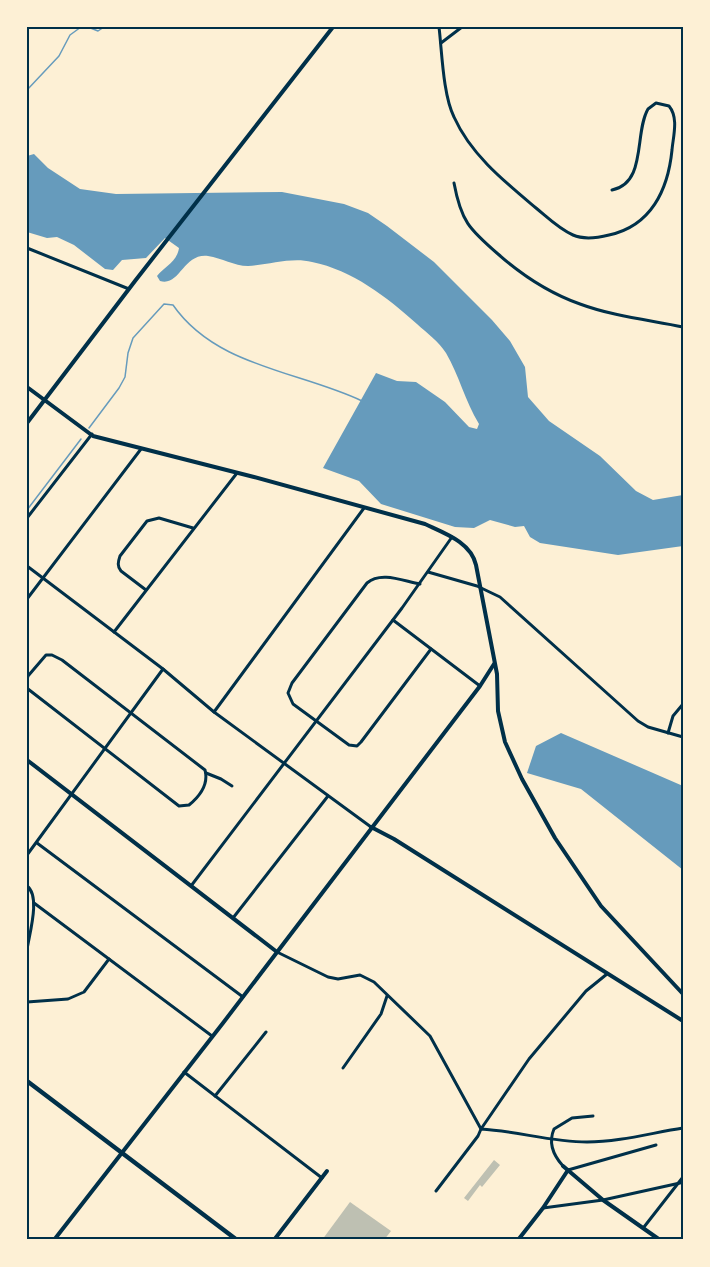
<svg xmlns="http://www.w3.org/2000/svg" width="710" height="1267" viewBox="0 0 710 1267" font-family="Manrope,sans-serif">
<style>
.water{fill:#669bbc}
.lines{fill:none;stroke-linecap:round;stroke-linejoin:round}
.stream{stroke:#669bbc;stroke-width:1.5}
.building{fill:#bec0b2}
.minor{stroke:#003049;stroke-width:3}
.tertiary{stroke:#003049;stroke-width:4}
.primary{stroke:#003049;stroke-width:4.5}
.neatline{fill:none;stroke:#003049;stroke-width:2}
</style>
<rect width="100%" height="100%" fill="#fdf0d5"/>
<!-- water -->
<g class="water">
<path d="M34,154L48,168L80,189L116,194L282,192L344,204L368,213L387,226L434,262L492,320L510,341L525,367L528,397L549,421L600,456L636,491L653,500L683,495V546L618,555L540,543L530,537L524,526L515,527L490,520L474,528L455,527L381,504L359,481L323,468L376,373L397,381L416,382L445,402L469,427L477,429L479,424C465,401 459,375 446,353C439,342 427,333 417,324C387,297 352,270 312,262C291,257 269,265 248,266C234,266 222,258 208,256C183,253 180,287 160,281L157,276C164,267 177,262 179,248L165,238L146,258L122,260L113,270L105,269L74,245L57,237L47,238L27,232V156Z"/>
<polygon points="561,733 683,786 683,870 581,789 527,773 536,746"/>
</g>
<g class="lines">
<!-- stream -->
<g class="stream">
<polyline points="88,27 98,31 104,27"/>
<polyline points="27,90 59,56 70,35 81,27"/>
<path d="M89,428L119,388L125,377L128,353L133,338L164,304L173,305C216,367 299,371 362,401"/>
<polyline points="27,510 81,439"/>
</g>
</g>
<!-- building -->
<g class="building">
<polygon points="494,1160 500,1165 482,1187 480,1185 468,1201 464,1198"/>
<polygon points="350,1202 391,1231 384,1240 322,1240"/>
</g>
<g class="lines">
<!-- minor -->
<g class="minor">
<path d="M439,27C442,52 443,95 454,117C471,155 505,182 536,208C547,217 559,229 573,235C584,240 597,238 609,235C651,226 668,190 672,150C673,137 679,118 669,106L656,103L648,109C634,133 647,183 612,190"/>
<polyline points="441,43 462,27"/>
<path d="M454,183C461,221 469,229 498,254C523,276 549,293 580,304C612,316 649,320 683,327"/>
<polyline points="27,248 129,289"/>
<polyline points="27,518 92,434"/>
<polyline points="27,566 163,669 214,712 371,827"/>
<polyline points="428,572 477,586 500,597 638,721 648,727 683,737"/>
<path d="M420,584C403,581 381,571 367,583L292,683L288,693L293,704L349,745L357,746L361,742L431,649"/>
<path d="M146,590L121,571C117,566 118,562 120,556L147,521L159,518L193,528"/>
<polyline points="27,599 141,449"/>
<polyline points="393,620 480,686"/>
<polyline points="114,632 237,473"/>
<path d="M27,680L28,676L46,655H52L62,660L205,770C209,785 200,796 189,805L179,806L28,689L27,687"/>
<polyline points="214,712 364,508"/>
<polyline points="668,733 673,716 683,704"/>
<polyline points="206,773 221,779 232,786"/>
<polyline points="37,843 243,997"/>
<polyline points="27,855 163,669"/>
<path d="M27,886C41,896 29,935 27,950"/>
<polyline points="191,886 402,608 452,537"/>
<polyline points="34,903 212,1036"/>
<polyline points="233,918 328,796"/>
<polyline points="277,952 328,977 338,979 360,975 374,982 430,1036 481,1129 529,1059 586,991 607,974"/>
<polyline points="27,1002 68,999 84,992 109,959"/>
<polyline points="343,1068 381,1014 387,996"/>
<polyline points="184,1072 322,1178"/>
<polyline points="215,1096 266,1032"/>
<path d="M563,1166C553,1155 548,1143 554,1129L572,1118L593,1116"/>
<polyline points="568,1170 656,1145"/>
<path d="M436,1191L478,1136L481,1129C517,1131 551,1142 587,1142C619,1142 651,1133 683,1128"/>
<polyline points="543,1208 603,1200 680,1183"/>
<polyline points="644,1227 683,1177"/>
</g>
<!-- tertiary -->
<g class="tertiary">
<path d="M27,387L93,436L254,477L425,524C444,533 471,542 476,565L497,674L498,711L505,742L522,779L555,838L601,906L683,994"/>
<polyline points="27,423 135,281 333,27"/>
<polyline points="27,760 277,952"/>
<polyline points="371,827 394,839 683,1021"/>
<polyline points="563,1166 603,1200 660,1240"/>
<polyline points="54,1240 223,1023 480,686 494,664"/>
<polyline points="274,1240 327,1171"/>
<polyline points="518,1240 543,1208 568,1170"/>
</g>
<!-- primary -->
<polyline class="primary" points="27,1081 237,1240"/>
</g>
<!-- border -->
<rect width="710" height="1267" fill="none" stroke="#fdf0d5" stroke-width="57"/>
<rect x="28" y="28" width="654" height="1210" class="neatline"/>
</svg>
